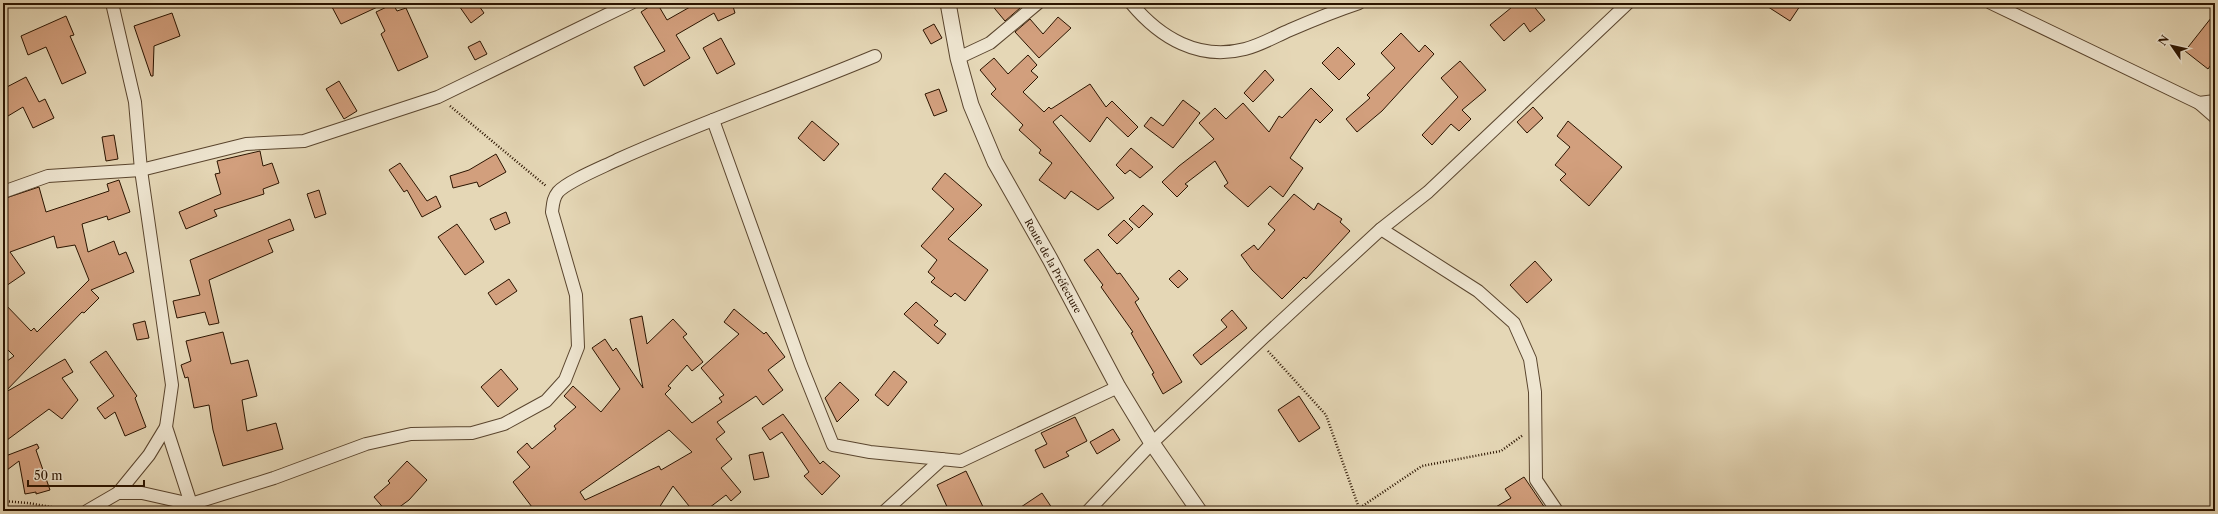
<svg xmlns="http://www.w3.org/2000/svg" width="2218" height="514" viewBox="0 0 2218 514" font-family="'Libre Caslon Text',serif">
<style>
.building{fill:#d29f7d;stroke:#2b1400;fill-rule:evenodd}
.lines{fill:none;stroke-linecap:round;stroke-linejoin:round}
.minor-casing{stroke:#5a452e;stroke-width:14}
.tertiary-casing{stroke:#5a452e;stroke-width:17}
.path{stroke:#2b1400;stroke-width:2.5;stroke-dasharray:1 2;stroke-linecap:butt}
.minor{stroke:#eee5d0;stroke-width:12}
.tertiary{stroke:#eee5d0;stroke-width:15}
.labels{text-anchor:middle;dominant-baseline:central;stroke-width:3.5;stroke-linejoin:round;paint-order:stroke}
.street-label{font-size:10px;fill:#2b1400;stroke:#eee5d0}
</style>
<rect width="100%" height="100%" fill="#e5d7b6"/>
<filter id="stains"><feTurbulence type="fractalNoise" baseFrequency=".005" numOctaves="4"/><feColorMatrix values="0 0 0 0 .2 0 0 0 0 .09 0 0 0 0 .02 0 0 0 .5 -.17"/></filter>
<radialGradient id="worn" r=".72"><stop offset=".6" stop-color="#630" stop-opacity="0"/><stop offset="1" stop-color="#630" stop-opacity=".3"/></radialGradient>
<!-- building -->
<g class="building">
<polygon points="340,3 386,3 341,24 332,7"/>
<polygon points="457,3 477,3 484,13 471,23"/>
<polygon points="655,3 657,3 667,20 697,3 732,3 735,13 718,21 714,13 676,35 690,58 644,86 634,67 665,51 641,12"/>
<polygon points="990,3 1015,3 1020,8 1005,21"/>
<polygon points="1517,3 1531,3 1545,20 1530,32 1524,23 1504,41 1490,25"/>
<polygon points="1762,3 1802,3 1790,21"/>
<polygon points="393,4 397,11 406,8 428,57 398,71 381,34 385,31 376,12"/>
<polygon points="172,13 180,36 154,46 153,76 151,76 134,26"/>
<polygon points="2215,13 2215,59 2208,69 2185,51"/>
<polygon points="66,16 74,35 70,36 86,73 62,84 46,47 28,55 21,36"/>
<polygon points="1058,17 1071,28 1039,58 1015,32 1030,19 1043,34"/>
<polygon points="934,24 942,38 931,44 923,30"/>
<polygon points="1401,33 1419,52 1425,45 1434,54 1382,111 1357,132 1346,119 1370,98 1367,95 1395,68 1381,53"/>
<polygon points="721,38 735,64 717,74 703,48"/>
<polygon points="480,41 487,54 475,60 468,47"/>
<polygon points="1338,47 1355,64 1339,80 1322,63"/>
<polygon points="1028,55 1037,65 1031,71 1038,77 1023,92 1044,112 1049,107 1051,109 1090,84 1106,107 1112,101 1138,127 1128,137 1107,117 1090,142 1061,115 1053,122 1114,198 1098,210 1071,191 1065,199 1039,180 1052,163 1039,153 1041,150 1019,130 1023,125 991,94 996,89 980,70 994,58 1008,74"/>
<polygon points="1460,61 1486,90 1462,110 1471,119 1459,131 1451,124 1432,145 1422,135 1458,97 1441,78"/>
<polygon points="1265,70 1274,80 1253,102 1244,93"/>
<polygon points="26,77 39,102 45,99 54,118 33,128 23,107 3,119 3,89"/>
<polygon points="339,81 357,111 344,119 326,89"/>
<polygon points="1311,88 1333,110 1320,123 1316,119 1290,158 1303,168 1283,197 1270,186 1248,207 1224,186 1228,183 1215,161 1185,184 1188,186 1177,197 1162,182 1179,166 1214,139 1199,123 1215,108 1226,119 1243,103 1269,132 1279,116 1282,118"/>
<polygon points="939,89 947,111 934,116 925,94"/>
<polygon points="1183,100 1200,113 1173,148 1144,126 1151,117 1163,126"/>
<polygon points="1533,107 1543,118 1527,133 1517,122"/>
<polygon points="812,121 839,144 824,161 798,138"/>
<polygon points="1568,121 1622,167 1589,206 1560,180 1566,174 1555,165 1570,147 1557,136"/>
<polygon points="114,135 118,159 106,161 102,137"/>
<polygon points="1131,148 1153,167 1140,178 1130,170 1125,174 1116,165"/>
<polygon points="260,151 263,166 272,163 279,183 263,189 264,194 214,210 217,216 186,229 179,212 221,194 215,174 220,173 217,161"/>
<polygon points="496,154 506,172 479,187 477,182 453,188 450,176 469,170"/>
<polygon points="400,163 427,201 436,196 441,207 422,217 407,190 404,192 389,170"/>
<polygon points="945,173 982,205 948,239 988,270 965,301 955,293 951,297 931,282 935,278 928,272 937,260 921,246 954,209 932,189"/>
<polygon points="119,180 130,212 108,220 107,216 82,224 88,252 114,241 119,255 126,252 134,272 91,290 99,298 84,313 82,312 4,393 65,359 73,372 62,378 78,400 62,419 49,409 3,443 3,364 14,356 3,345 3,302 31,331 34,328 37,332 89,280 75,245 57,248 54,236 10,252 25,273 3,288 3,199 39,187 46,212 109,191 107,184"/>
<polygon points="319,190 326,214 315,218 307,194"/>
<polygon points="1294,194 1314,210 1318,203 1342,219 1340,222 1350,231 1306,279 1304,277 1282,299 1252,270 1241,255 1254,245 1258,250 1275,230 1268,224"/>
<polygon points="1143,205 1153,214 1139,228 1129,219"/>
<polygon points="506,212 510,223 495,230 490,219"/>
<polygon points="290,219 294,230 268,240 273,252 209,280 219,323 209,325 205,312 177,318 173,301 200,295 190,260"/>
<polygon points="1124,220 1133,229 1117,244 1108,235"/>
<polygon points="457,224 484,262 465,275 438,237"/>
<polygon points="1098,249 1117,274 1120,273 1139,299 1135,302 1182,382 1163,394 1152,374 1154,373 1131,333 1133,332 1101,287 1103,285 1084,260"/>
<polygon points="1535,261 1552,280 1527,303 1510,285"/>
<polygon points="1179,270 1188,279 1178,288 1169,279"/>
<polygon points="509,279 517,291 496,305 488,293"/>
<polygon points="916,302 938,321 934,325 946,334 938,344 904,314"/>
<path d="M734,309L764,334L766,332L785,357L768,370L783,390L763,405L756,396L717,422L725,432L716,439L732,459L721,468L741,492L731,501L726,495L705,511H693L673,486L657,511H535L513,482L530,467L517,452L527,443L532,449L556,429L554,426L576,407L564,396L573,386L601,412L620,389L592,348L605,339L613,351L616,348L643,388L630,319L642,316L647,344L673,319L687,334L683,337L703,362L692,371L687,365L668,386L671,388L665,394L692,423L722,402L719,398L724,395L701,368L739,334L724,322ZM669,430L692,452L661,470L659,466L585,500L580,492Z"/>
<polygon points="1232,310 1247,328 1201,365 1193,355 1227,327 1221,320"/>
<polygon points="145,321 149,338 137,340 133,324"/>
<polygon points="223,332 231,364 248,360 257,396 242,400 247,431 276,423 283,449 223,466 213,430 209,405 194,408 188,377 185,378 181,365 191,361 186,341"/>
<polygon points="106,351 137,396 135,398 146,427 125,436 115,412 105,419 97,408 114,396 90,362"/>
<polygon points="501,369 518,389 498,407 481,387"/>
<polygon points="894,371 907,382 888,406 875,395"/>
<polygon points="840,382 859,400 837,422 825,398"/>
<polygon points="1299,396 1320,428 1299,442 1278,410"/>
<polygon points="783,414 820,464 823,461 840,476 822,495 804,476 809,472 782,432 770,440 762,428"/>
<polygon points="1075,417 1087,441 1066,452 1069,456 1044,468 1035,450 1047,444 1041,433"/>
<polygon points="1113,429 1120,440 1097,454 1090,442"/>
<polygon points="37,444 39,448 36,450 50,490 36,494 36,492 25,494 19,461 3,473 3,457"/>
<polygon points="763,452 769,477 754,480 749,455"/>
<polygon points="407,461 427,480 409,500 394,511 386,511 374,497 390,483 388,481"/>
<polygon points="966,471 985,511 949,511 937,485"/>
<polygon points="1524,477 1547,511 1489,511 1511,498 1505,489"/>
<polygon points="1042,493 1054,511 1015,511"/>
</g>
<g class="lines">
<defs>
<g id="minor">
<polyline points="112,3 135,102 141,170 172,385 166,427 193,510"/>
<path d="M1131,3C1160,38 1199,61 1245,49C1261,45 1276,36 1290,30C1313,20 1335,11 1359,3"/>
<polyline points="1991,3 2199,103 2215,101"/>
<polyline points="958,58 990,43 1038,3"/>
<polyline points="2199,103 2215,117"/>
<polyline points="713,120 801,365 833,445 870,452 961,461 1118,387"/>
<polyline points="3,192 48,176 141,170 246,144 304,141 438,97 631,3"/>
<polyline points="1381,229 1478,291 1514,323 1530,359 1535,392 1536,480 1557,511"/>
<path d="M118,493H142L191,504L274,478L366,444L411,434L472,433L504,424L546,401L565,380L578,347L576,295L552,212C553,204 553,198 558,192C568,181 603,167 617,160C701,122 789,92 875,56"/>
<polyline points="87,511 118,493 149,455 166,427"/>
<polyline points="885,511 942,459"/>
<polyline points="1088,511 1152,443 1264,337 1381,229 1428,192 1628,3"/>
</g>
<polyline id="tertiary" points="948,3 958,58 971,105 995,162 1050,259 1118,387 1152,443 1199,511"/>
</defs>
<!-- minor casing -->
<use href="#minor" class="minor-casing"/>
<!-- tertiary casing -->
<use href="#tertiary" class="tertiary-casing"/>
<!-- path -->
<g class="path">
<polyline points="450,106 546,186"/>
<polyline points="1268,351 1326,415 1359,508"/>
<polyline points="3,501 28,503 74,511"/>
<polyline points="1355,511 1422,466 1501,451 1523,435"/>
</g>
<!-- minor -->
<use href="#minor" class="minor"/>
<!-- tertiary -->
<use href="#tertiary" class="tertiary"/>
</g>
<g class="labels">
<!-- street labels -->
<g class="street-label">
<text transform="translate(1053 266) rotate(61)">Route de la Préfecture</text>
</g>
</g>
<!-- margin -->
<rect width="2218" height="514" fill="none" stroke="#e5d7b6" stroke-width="16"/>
<rect x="4" y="4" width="2210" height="506" fill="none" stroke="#2b1400" stroke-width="2"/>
<rect x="8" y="8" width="2202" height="498" fill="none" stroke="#2b1400"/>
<!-- north arrow -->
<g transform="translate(2172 46) rotate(304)" stroke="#eee5d0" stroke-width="3" paint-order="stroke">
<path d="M0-3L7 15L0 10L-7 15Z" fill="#2b1400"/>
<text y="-6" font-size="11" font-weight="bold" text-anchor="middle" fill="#2b1400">N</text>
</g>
<!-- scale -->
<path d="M28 480v6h116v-6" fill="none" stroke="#2b1400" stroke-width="2"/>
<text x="34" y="480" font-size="12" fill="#2b1400" stroke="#eee5d0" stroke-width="3" paint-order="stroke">50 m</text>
<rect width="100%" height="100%" filter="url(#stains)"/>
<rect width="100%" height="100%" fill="url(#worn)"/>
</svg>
